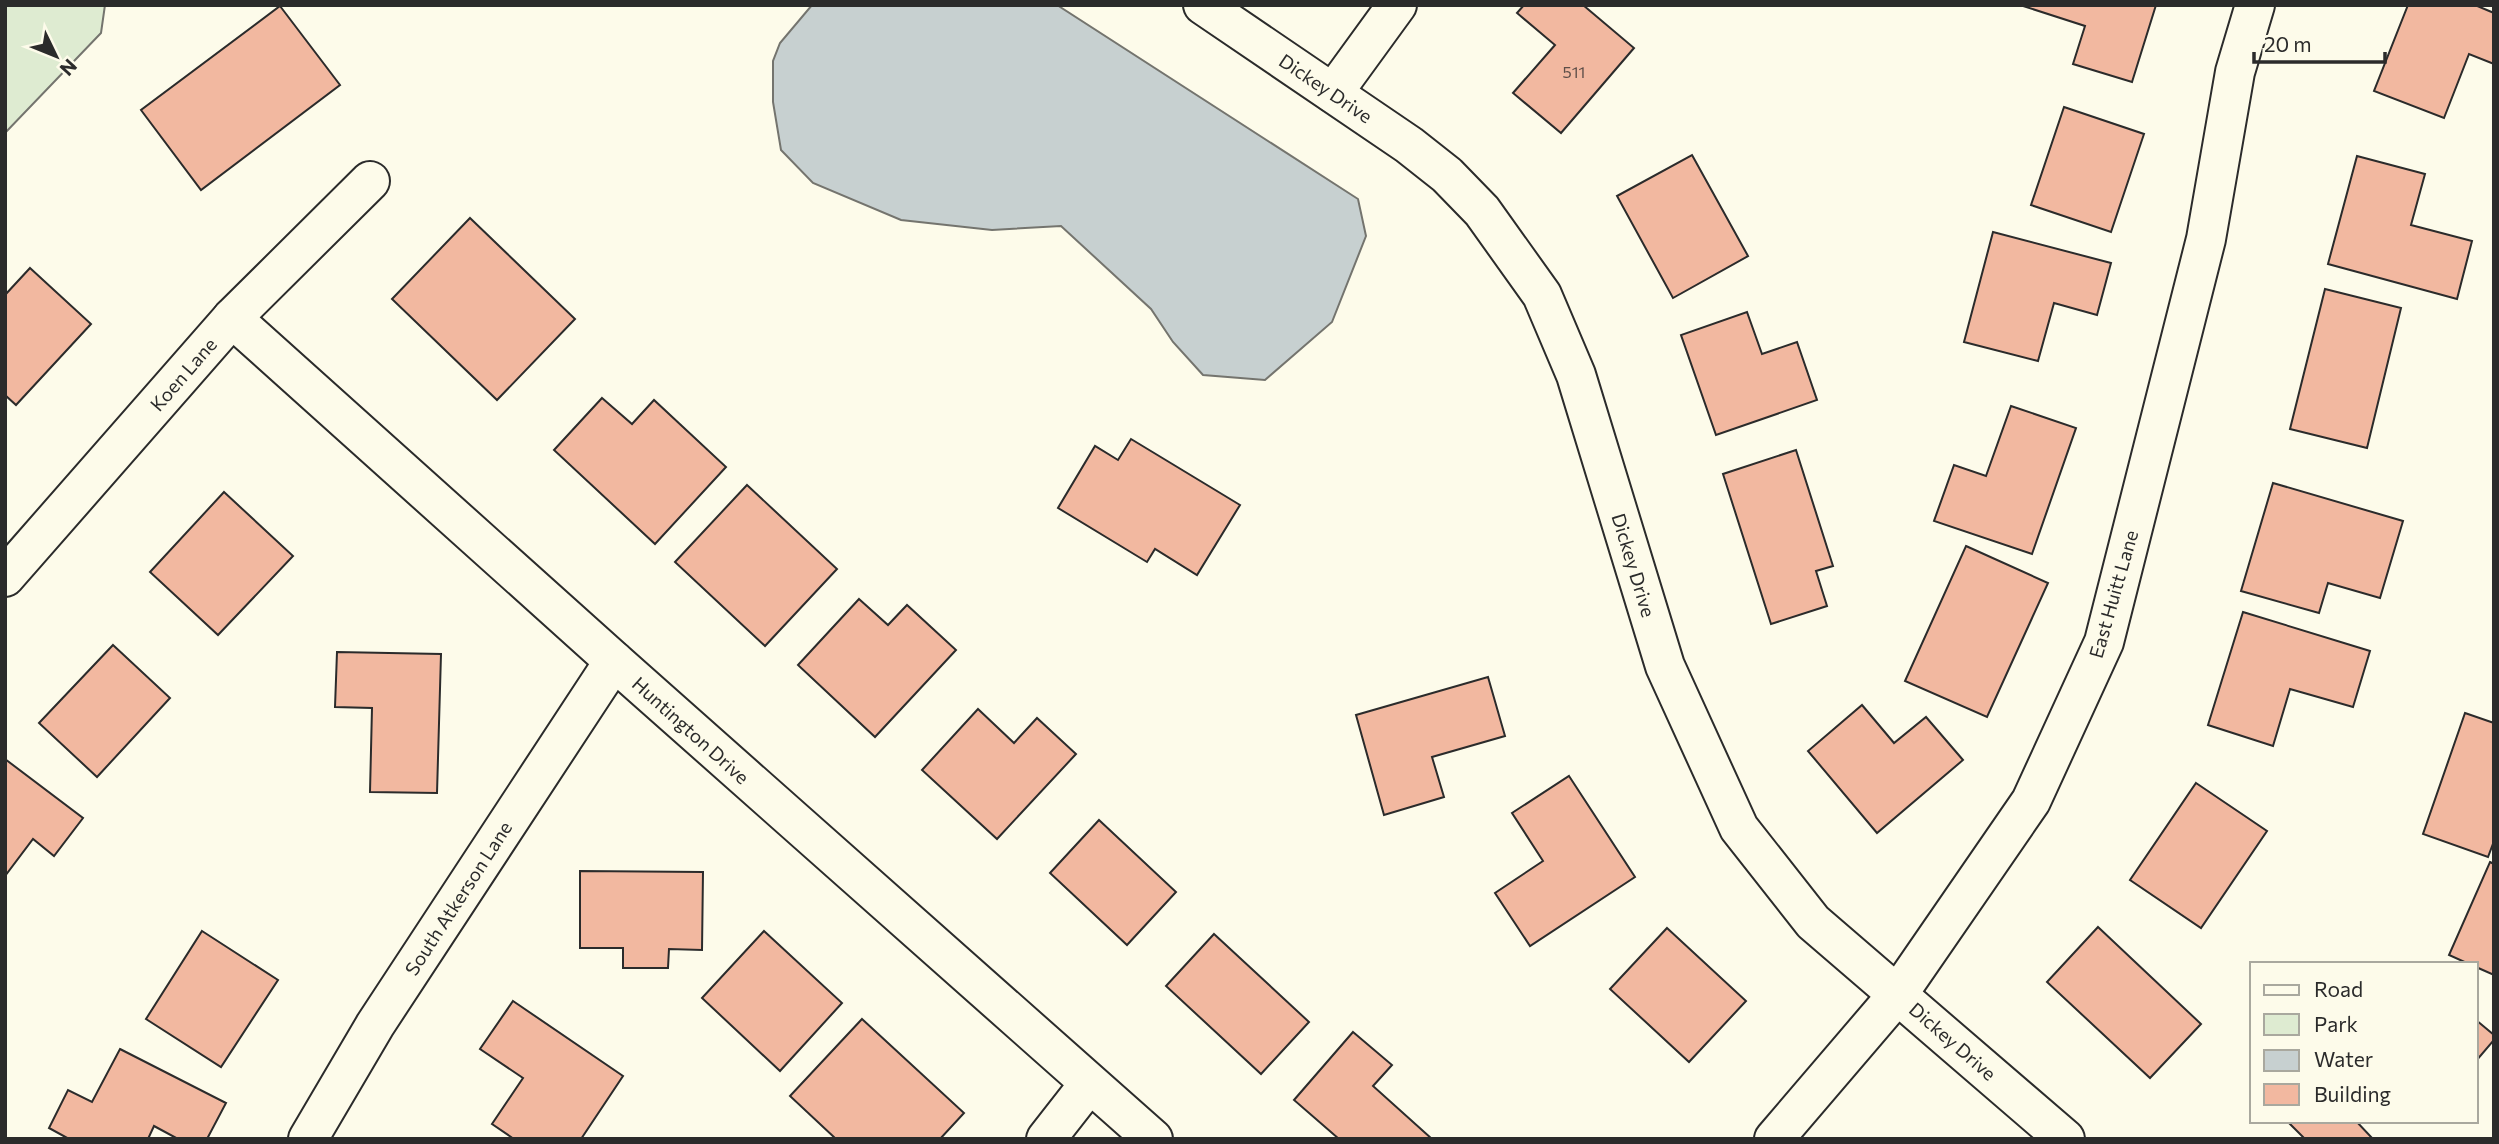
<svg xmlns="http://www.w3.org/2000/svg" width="2499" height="1144" viewBox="0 0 2499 1144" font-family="Commissioner,sans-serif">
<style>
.green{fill:#deebd1;stroke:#74746e;stroke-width:2}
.water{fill:#c7d0d0;stroke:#74746e;stroke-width:2}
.building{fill:#f2b8a0;stroke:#2b2b2b;stroke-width:2}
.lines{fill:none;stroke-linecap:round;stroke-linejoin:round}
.minor-casing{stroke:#2b2b2b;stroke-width:42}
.tertiary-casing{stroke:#2b2b2b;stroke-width:42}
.minor{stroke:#fdfbea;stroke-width:38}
.tertiary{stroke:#fdfbea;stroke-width:38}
.labels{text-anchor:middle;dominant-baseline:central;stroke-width:5;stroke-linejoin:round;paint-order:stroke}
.number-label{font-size:16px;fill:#5d4e48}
.street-label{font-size:19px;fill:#2b2b2b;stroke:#fdfbea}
</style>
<rect width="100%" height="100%" fill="#fdfbea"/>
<!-- green -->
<polygon class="green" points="5,5 105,5 101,33 5,133"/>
<!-- water -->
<polygon class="water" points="812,5 1057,5 1358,199 1366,236 1332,322 1265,380 1203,375 1173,342 1151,309 1061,226 992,230 901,220 813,183 781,150 773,102 773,61 780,43"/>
<!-- building -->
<g class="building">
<polygon points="1524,5 1583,5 1634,48 1561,133 1513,93 1555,45 1517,13"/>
<polygon points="2020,5 2156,5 2132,82 2073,64 2085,26"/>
<polygon points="2408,5 2475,5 2494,13 2494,64 2469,54 2444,118 2374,91"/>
<polygon points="280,6 340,85 201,190 141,110"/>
<polygon points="2064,107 2144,134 2111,232 2031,205"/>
<polygon points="1692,155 1748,256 1673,298 1617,196"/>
<polygon points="2357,156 2425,174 2411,225 2472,241 2457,299 2328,264"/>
<polygon points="470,218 575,319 497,400 392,299"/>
<polygon points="1993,232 2111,263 2097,315 2054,303 2038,361 1964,342"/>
<polygon points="30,268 91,324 16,405 5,395 5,295"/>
<polygon points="2325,289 2401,308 2367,448 2290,429"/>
<polygon points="1747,312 1762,354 1797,342 1817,400 1716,435 1681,335"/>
<polygon points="602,398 632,424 654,400 726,467 655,544 554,450"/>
<polygon points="2011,406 2076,428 2032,554 1934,521 1954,465 1986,476"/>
<polygon points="1131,439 1240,505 1197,575 1155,549 1147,562 1058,508 1095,446 1118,460"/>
<polygon points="1796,450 1833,566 1816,571 1827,606 1771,624 1723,474"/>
<polygon points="2273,483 2403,521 2380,598 2328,583 2319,613 2241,591"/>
<polygon points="747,485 837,569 765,646 675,562"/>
<polygon points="224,492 293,556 218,635 150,572"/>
<polygon points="1966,546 2048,583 1987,717 1905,681"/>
<polygon points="859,599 888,625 907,605 956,650 875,737 798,665"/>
<polygon points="2243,612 2370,651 2353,707 2290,689 2273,746 2208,725"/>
<polygon points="113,645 170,698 97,777 39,723"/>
<polygon points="337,652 441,654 437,793 370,792 372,708 335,707"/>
<polygon points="1488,677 1505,736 1432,757 1444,797 1384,815 1356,715"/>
<polygon points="1862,705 1894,743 1926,717 1963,760 1877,833 1808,751"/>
<polygon points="978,709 1014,743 1037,718 1076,754 997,839 922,770"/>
<polygon points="2465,713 2494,723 2494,841 2488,857 2423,834"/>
<polygon points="5,759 83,818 54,856 33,839 5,876"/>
<polygon points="1569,776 1635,877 1530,946 1495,893 1543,861 1512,813"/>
<polygon points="2196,783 2267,831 2201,928 2130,880"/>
<polygon points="1099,820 1176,892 1127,945 1050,873"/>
<polygon points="2490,862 2494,864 2494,975 2476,967 2476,964 2469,964 2449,955"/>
<polygon points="580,871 703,872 702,950 669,949 668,968 623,968 623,948 580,948"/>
<polygon points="2098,927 2201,1024 2150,1078 2047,982"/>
<polygon points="1667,928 1746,1001 1689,1062 1610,989"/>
<polygon points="202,931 278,980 221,1067 146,1019"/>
<polygon points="764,931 842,1003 780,1071 702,998"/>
<polygon points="1214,934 1309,1022 1261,1074 1166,986"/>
<polygon points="513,1001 623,1076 581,1139 514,1139 492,1124 523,1078 480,1049"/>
<polygon points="862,1019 964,1113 940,1139 836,1139 790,1096"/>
<polygon points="2476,1020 2494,1035 2494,1040 2476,1061"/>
<polygon points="1353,1032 1392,1065 1373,1086 1432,1139 1339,1139 1294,1100"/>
<polygon points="120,1049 226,1103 207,1139 178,1139 154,1126 148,1139 69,1139 49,1128 68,1090 92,1102"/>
<polygon points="2287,1121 2356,1121 2373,1139 2305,1139"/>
</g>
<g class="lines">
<defs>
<g id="minor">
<polyline points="1333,93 1397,5"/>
<polyline points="232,318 614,661 1153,1139"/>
<polyline points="5,577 232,318 370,181"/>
<polyline points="308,1139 375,1025 614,661"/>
<polyline points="1046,1139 1089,1084"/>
</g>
<g id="tertiary">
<polyline points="1203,5 1409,145 1447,175 1482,211 1542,295 1576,375 1665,666 1739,828 1813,922 2065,1139"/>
<polyline points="1774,1139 1898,994 2031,801 2104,642 2206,239 2235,72 2255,5"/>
</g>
</defs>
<!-- minor casing -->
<use href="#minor" class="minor-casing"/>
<!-- tertiary casing -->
<use href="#tertiary" class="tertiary-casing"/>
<!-- minor -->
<use href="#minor" class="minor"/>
<!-- tertiary -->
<use href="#tertiary" class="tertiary"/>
</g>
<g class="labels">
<!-- number labels -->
<g class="number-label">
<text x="1574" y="71">511</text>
</g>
<!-- street labels -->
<g class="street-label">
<text transform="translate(1326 88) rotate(34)">Dickey Drive</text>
<text transform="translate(183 374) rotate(-49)">Koen Lane</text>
<text transform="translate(1634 565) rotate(73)">Dickey Drive</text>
<text transform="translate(2113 594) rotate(-74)">East Huitt Lane</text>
<text transform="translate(691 730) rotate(42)">Huntington Drive</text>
<text transform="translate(458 898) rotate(-57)">South Atkerson Lane</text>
<text transform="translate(1953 1041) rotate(41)">Dickey Drive</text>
</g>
</g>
<!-- border -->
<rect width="2499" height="1144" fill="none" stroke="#2b2b2b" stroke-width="14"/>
<!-- legend -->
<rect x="2250" y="962" width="228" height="161" fill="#fdfbea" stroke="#a9a89e" stroke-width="2"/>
<rect x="2264" y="985" width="35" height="10" fill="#fdfbea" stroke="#a9a89e" stroke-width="2"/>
<text x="2314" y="997" font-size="21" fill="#2b2b2b">Road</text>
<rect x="2264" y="1014" width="35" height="21" fill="#deebd1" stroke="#a9a89e" stroke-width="2"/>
<text x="2314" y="1032" font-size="21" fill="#2b2b2b">Park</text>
<rect x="2264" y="1050" width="35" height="21" fill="#c7d0d0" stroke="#a9a89e" stroke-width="2"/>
<text x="2314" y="1067" font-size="21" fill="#2b2b2b">Water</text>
<rect x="2264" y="1084" width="35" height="21" fill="#f2b8a0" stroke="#a9a89e" stroke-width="2"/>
<text x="2314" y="1102" font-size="21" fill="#2b2b2b">Building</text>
<!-- north arrow -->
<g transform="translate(56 56) rotate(133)" stroke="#fdfbea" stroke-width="5" paint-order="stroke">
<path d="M0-5L12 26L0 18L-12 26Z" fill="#2b2b2b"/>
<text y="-10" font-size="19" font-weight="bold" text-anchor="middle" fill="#2b2b2b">N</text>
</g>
<!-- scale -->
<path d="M2254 52v10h131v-10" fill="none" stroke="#2b2b2b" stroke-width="3.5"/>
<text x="2264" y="52" font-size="21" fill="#2b2b2b" stroke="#fdfbea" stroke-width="5" paint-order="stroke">20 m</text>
</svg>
